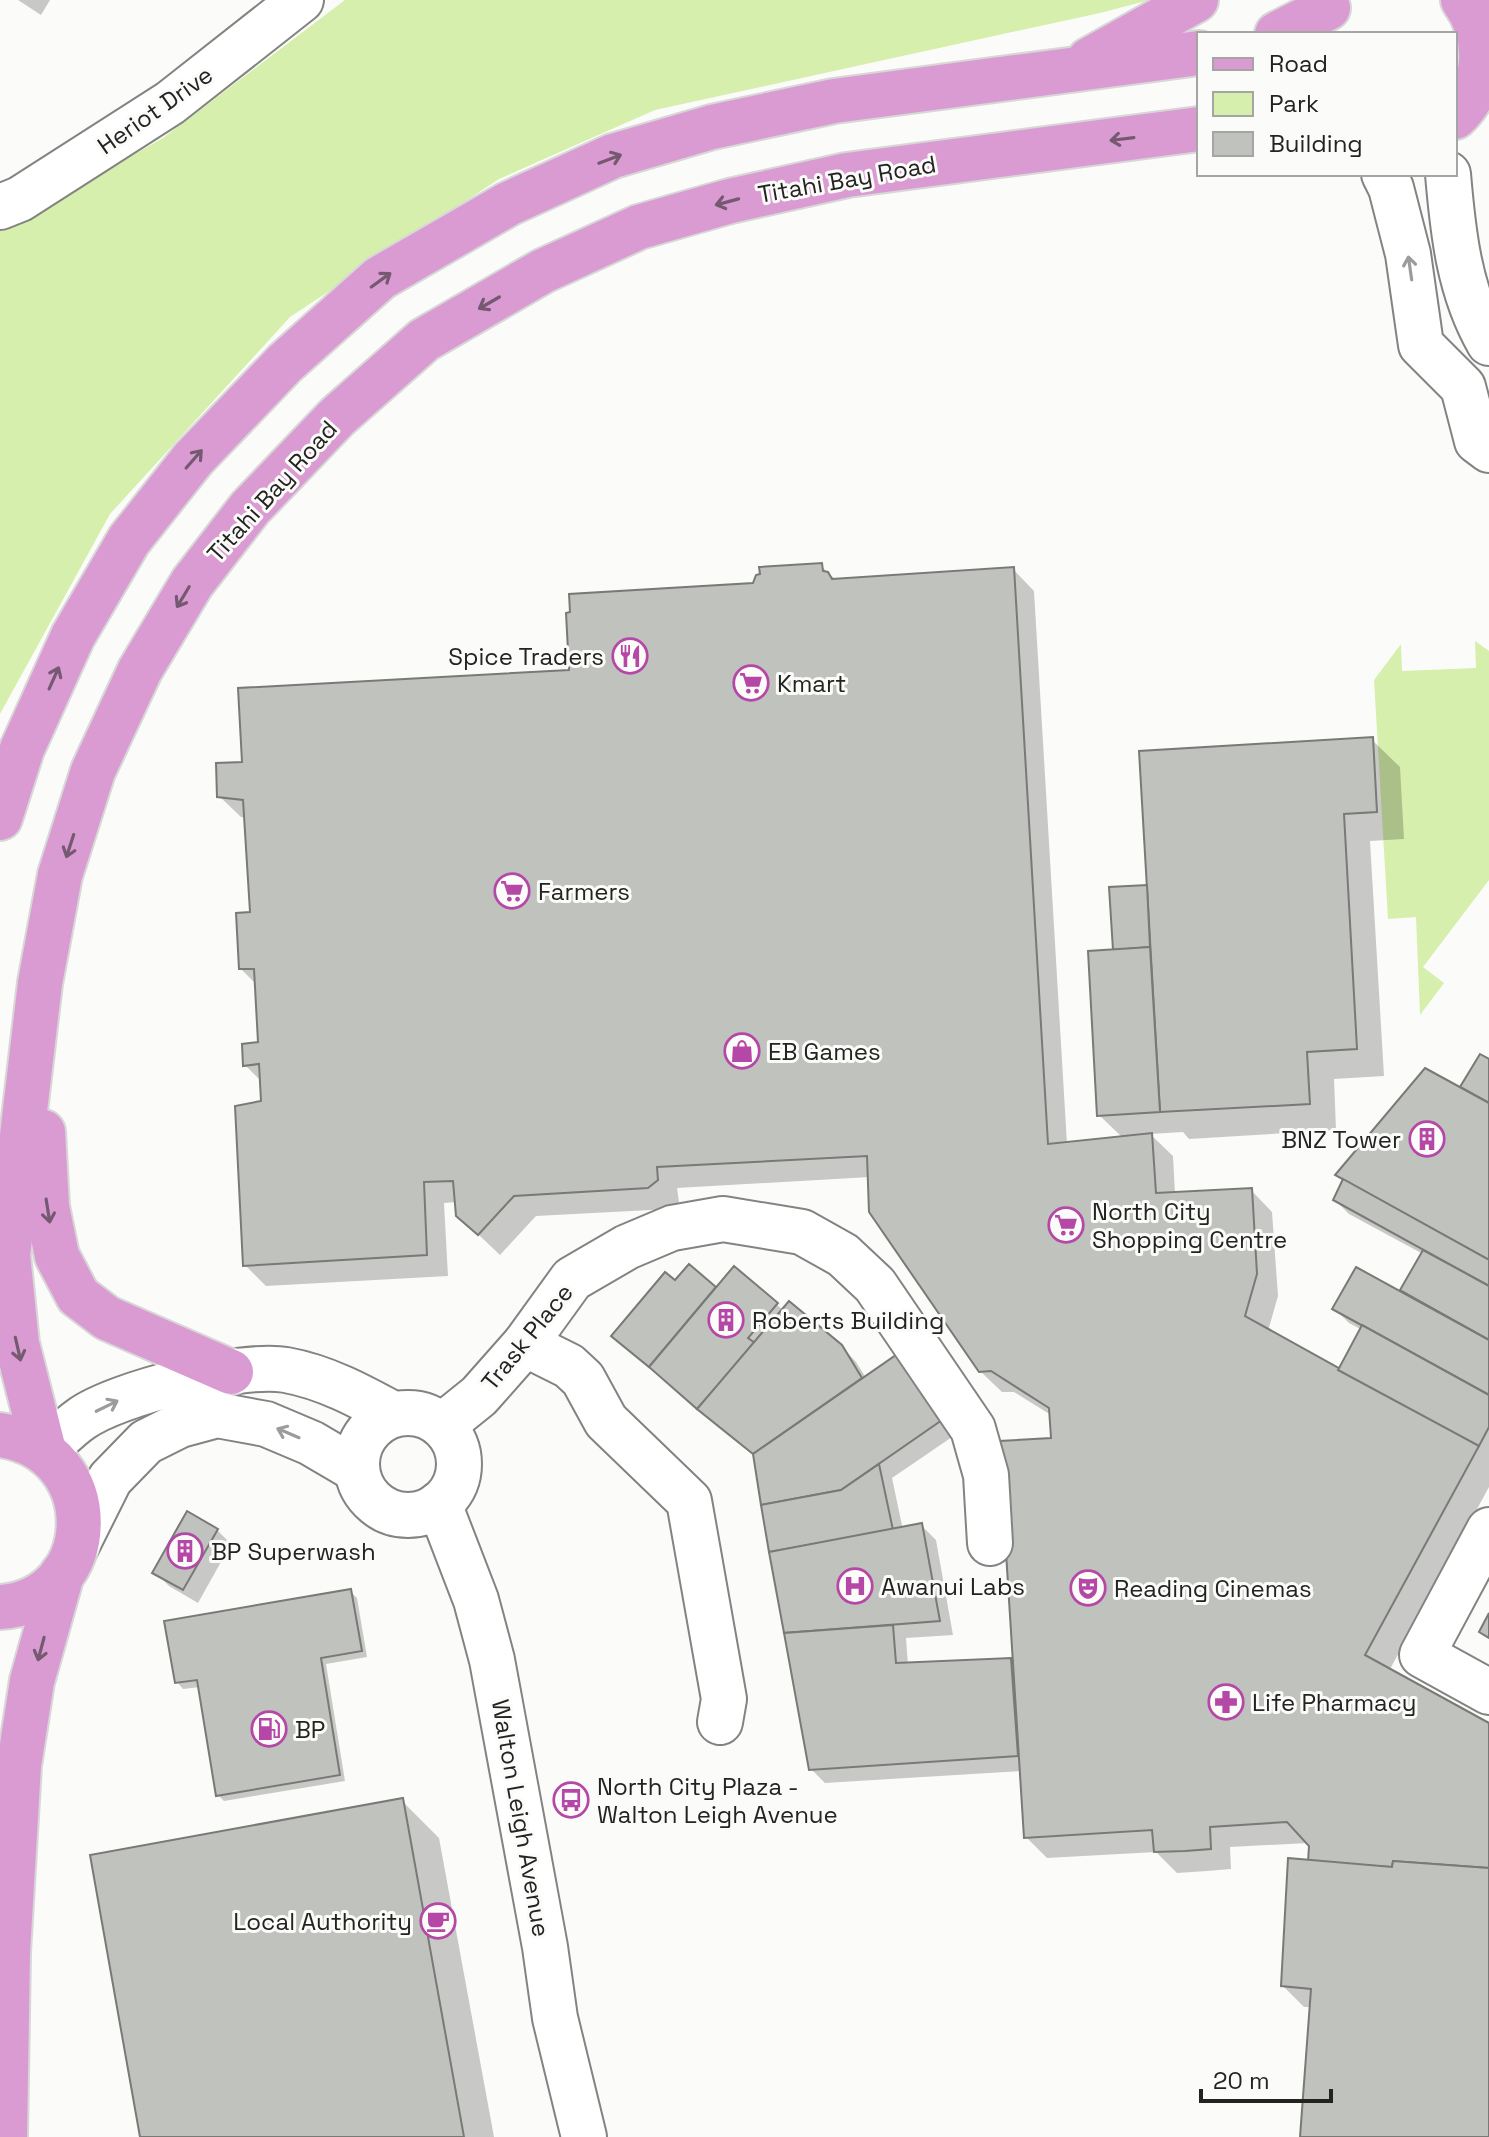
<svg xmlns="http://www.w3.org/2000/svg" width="1489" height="2137" viewBox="0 0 1489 2137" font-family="'Space Grotesk',sans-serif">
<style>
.green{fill:#d6efac}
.shadow{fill:#0003}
.building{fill:#c0c2be;stroke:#797a77;stroke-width:2}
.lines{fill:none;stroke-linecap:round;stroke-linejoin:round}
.minor-casing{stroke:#838481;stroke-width:48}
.major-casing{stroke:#d7d7d7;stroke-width:48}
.minor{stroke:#fff;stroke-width:44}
.major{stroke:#da9bd2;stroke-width:44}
.oneway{stroke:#755971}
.oneway2{stroke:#9c9c9c}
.labels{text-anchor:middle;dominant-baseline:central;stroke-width:6;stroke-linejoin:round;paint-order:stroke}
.street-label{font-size:24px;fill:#232322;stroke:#fbfcf9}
.poi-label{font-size:24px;fill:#232322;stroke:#fbfcf9;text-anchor:start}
</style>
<rect width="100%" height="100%" fill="#fbfcf9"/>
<!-- green -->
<g class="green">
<polygon points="345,0 1150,0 1100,13 655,110 499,179 290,317 110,514 0,714 0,231 163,138"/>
<polygon points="1475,641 1489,651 1489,880 1423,967 1444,983 1420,1015 1416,917 1388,919 1374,680 1401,644 1402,671 1476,668"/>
</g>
<!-- shadow -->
<g class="shadow">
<polygon points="18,0 50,0 41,15"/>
<polygon points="821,566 836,580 1013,569 1034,591 1067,1144 1123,1138 1099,1115 1115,952 1149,887 1372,740 1400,767 1404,839 1370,841 1384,1076 1334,1079 1336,1130 1189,1139 1183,1132 1150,1134 1173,1156 1175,1194 1251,1190 1272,1212 1278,1296 1268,1331 1340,1371 1362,1330 1349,1323 1335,1309 1401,1293 1423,1254 1349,1214 1335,1200 1345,1182 1338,1175 1469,1093 1462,1087 1489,1061 1489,1487 1389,1671 1489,1725 1489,2137 1302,2137 1312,2007 1304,2007 1283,1986 1310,1864 1311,1845 1309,1843 1230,1847 1231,1869 1207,1871 1177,1873 1156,1852 1047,1858 1026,1837 1021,1771 825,1783 811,1769 755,1456 628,1350 689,1266 716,1289 776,1304 784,1311 841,1346 856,1362 866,1378 896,1357 955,1435 892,1478 903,1530 922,1526 936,1540 953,1635 906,1638 908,1665 1011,1661 1015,1664 1053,1440 1051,1415 1014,1392 1002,1392 980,1371 870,1177 677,1188 679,1202 670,1209 536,1216 500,1255 458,1215 457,1202 444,1203 448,1276 266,1286 245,1265 263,1102 262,1082 245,1065 260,1044 256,984 241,969 252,914 247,818 241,817 219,796 244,764 571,672 754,585"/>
<polygon points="217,1530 231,1544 198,1603 169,1586 155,1572"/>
<polygon points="350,1591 357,1598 367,1657 326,1664 345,1781 224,1801 218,1795 200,1687 183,1689 177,1682"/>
<polygon points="402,1801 439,1838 494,2137 142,2137"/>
</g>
<!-- building -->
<g class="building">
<polygon points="822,563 823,571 828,572 832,579 1014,567 1048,1144 1152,1133 1156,1193 1252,1188 1257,1274 1245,1316 1479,1446 1365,1655 1489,1723 1489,1868 1393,1861 1392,1867 1308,1862 1309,1846 1287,1822 1210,1827 1211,1849 1185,1851 1154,1852 1152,1830 1024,1838 999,1441 1051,1438 1049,1408 991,1371 979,1372 869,1212 867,1156 657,1167 658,1180 648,1188 514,1196 478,1235 456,1216 453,1181 424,1182 427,1255 243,1266 235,1106 261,1101 259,1064 243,1066 242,1044 258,1042 254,969 239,969 236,913 250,912 243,800 217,797 216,763 242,762 238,688 569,670 566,613 570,612 569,594 753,583 756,575 760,574 759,567"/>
<polygon points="1373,737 1377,812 1344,814 1357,1049 1307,1052 1310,1104 1160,1112 1139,751"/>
<polygon points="1147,885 1150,947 1113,950 1109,887"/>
<polygon points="1150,947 1160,1112 1097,1116 1088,951"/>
<polygon points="1480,1054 1489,1059 1489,1103 1460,1087"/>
<polygon points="1425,1068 1489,1103 1489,1260 1335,1175"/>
<polygon points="1343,1179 1489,1260 1489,1286 1333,1200"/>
<polygon points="1423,1250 1489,1286 1489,1340 1400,1290"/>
<polygon points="689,1264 716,1287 649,1367 611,1336 665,1272 675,1280"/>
<polygon points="734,1266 778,1303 748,1338 755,1343 697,1409 649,1367"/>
<polygon points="1356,1267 1489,1340 1489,1395 1332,1309"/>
<polygon points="789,1301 842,1345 862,1378 753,1454 697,1409"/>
<polygon points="1362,1325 1489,1395 1489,1427 1479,1446 1338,1370"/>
<polygon points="896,1355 942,1420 841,1490 761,1505 753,1454"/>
<polygon points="879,1464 893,1530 769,1552 761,1505 841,1490"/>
<polygon points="187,1511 218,1529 183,1590 152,1573"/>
<polygon points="922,1523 940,1621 784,1633 769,1552"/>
<polygon points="351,1589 362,1651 321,1658 340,1775 216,1796 197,1680 175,1683 164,1621"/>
<polygon points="1489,1613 1489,1638 1479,1632"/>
<polygon points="893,1625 896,1663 1011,1658 1018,1756 809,1770 784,1633"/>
<polygon points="403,1798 464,2137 140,2137 90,1855"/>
<polygon points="1288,1858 1392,1867 1393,1861 1489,1868 1489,2137 1300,2137 1311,1989 1281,1986"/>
</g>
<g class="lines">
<defs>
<g id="minor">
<polyline points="1384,174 1391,188 1408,254 1421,345 1463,387 1477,441 1489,450"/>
<path d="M1448,174C1453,233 1459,291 1489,343"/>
<polyline points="0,207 20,199 170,103 301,0"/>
<polyline points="525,1344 569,1366 583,1379 606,1421 689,1501 724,1699 720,1722"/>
<circle cx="408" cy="1464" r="51"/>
<polyline points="443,1425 479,1396 525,1344 572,1279 627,1247 672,1228 723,1219 802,1232 843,1255 875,1285 973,1429 986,1475 990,1543"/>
<path d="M44,1451C56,1441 68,1428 81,1419C117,1393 242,1362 286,1370C325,1377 360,1396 393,1414"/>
<polyline points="439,1504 476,1600 492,1660 545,1947 555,2018 584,2137"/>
<polyline points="1489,1530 1422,1655 1489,1692"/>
<polyline points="76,1547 110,1479 146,1442 180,1425 217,1415 266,1424 311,1443 357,1470"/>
</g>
<g id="major">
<polyline points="1277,34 1328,8"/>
<polyline points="1089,60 1196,0"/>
<path d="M1455,117C1488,86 1489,36 1463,0"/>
<polyline points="0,818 22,749 73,636 129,540 193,459 285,363 380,278 508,204 613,156 712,127 834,101 1199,53"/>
<polyline points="43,1132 47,1207 57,1256 78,1296 107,1318 231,1372"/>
<path d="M0,1435C107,1450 103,1600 0,1607"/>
<polyline points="44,1451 17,1344 8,1255 40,983 60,875 93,771 140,670 192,583 250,508 337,417 424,340 543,271 639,227 730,201 847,175 1199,129"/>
<polyline points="5,2137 8,1952 19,1765 32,1681 62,1574"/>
</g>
</defs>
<!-- minor casing -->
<use href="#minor" class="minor-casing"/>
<!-- major casing -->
<use href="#major" class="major-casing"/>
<!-- minor -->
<use href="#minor" class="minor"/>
<!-- major -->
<use href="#major" class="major"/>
</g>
<!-- one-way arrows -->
<defs><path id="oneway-shaft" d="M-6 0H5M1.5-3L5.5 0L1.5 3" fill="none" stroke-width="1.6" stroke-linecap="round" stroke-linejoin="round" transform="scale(2)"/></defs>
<g class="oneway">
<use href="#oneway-shaft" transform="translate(1122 139) rotate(173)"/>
<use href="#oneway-shaft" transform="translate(610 159) rotate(-21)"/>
<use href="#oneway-shaft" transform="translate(727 202) rotate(165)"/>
<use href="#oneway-shaft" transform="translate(381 280) rotate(-36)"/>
<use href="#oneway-shaft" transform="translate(489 303) rotate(150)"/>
<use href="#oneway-shaft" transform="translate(194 459) rotate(-49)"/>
<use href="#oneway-shaft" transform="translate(183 597) rotate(121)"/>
<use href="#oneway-shaft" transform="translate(54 678) rotate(-66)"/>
<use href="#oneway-shaft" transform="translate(70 846) rotate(108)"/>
<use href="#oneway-shaft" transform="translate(48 1211) rotate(81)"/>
<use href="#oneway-shaft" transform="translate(18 1349) rotate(77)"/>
<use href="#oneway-shaft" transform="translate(41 1649) rotate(105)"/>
</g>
<g class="oneway2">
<use href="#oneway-shaft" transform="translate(1410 268) rotate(-98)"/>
<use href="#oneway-shaft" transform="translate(107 1406) rotate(-26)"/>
<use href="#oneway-shaft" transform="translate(288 1433) rotate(-157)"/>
</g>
<!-- icons -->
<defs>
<symbol id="restaurant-ring" viewBox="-11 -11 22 22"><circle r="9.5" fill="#fbfcf9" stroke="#b548a7" stroke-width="1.5"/><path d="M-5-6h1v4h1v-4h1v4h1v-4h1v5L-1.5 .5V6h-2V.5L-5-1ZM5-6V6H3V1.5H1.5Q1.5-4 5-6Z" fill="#b548a7"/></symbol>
<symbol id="supermarket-ring" viewBox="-11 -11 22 22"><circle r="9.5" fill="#fbfcf9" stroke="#b548a7" stroke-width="1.5"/><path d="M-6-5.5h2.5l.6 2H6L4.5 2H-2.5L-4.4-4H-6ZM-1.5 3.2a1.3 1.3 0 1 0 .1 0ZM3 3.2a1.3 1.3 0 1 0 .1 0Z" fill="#b548a7"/></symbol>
<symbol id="shop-ring" viewBox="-11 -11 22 22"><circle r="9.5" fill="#fbfcf9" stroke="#b548a7" stroke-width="1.5"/><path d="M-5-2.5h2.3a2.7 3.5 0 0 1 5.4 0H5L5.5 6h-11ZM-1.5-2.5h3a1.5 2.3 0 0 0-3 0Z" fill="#b548a7"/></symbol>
<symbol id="building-ring" viewBox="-11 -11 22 22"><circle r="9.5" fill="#fbfcf9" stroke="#b548a7" stroke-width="1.5"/><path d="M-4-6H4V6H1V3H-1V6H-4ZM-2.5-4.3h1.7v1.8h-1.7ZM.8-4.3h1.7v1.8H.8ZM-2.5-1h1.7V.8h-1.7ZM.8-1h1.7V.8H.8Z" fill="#b548a7"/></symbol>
<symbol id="hospital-ring" viewBox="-11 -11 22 22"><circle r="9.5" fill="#fbfcf9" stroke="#b548a7" stroke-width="1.5"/><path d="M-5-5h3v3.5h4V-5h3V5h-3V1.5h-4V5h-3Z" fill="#b548a7"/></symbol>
<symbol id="theatre-ring" viewBox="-11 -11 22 22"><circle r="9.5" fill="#fbfcf9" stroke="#b548a7" stroke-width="1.5"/><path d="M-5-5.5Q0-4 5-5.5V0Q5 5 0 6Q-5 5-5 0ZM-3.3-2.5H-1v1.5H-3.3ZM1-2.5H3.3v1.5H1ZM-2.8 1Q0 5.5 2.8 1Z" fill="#b548a7"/></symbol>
<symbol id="pharmacy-ring" viewBox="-11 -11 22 22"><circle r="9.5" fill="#fbfcf9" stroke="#b548a7" stroke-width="1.5"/><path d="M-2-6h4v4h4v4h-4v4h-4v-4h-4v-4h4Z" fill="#b548a7"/></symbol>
<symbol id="fuel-ring" viewBox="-11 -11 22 22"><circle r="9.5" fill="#fbfcf9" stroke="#b548a7" stroke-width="1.5"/><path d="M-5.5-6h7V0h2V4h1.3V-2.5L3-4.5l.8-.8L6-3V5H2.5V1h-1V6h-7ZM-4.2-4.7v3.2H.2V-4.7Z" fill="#b548a7"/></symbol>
<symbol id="bus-ring" viewBox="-11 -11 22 22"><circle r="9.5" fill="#fbfcf9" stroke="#b548a7" stroke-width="1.5"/><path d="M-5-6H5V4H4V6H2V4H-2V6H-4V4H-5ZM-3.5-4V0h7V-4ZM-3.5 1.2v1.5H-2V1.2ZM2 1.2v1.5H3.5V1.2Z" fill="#b548a7"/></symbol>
<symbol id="cafe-ring" viewBox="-11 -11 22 22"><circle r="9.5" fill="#fbfcf9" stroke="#b548a7" stroke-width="1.5"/><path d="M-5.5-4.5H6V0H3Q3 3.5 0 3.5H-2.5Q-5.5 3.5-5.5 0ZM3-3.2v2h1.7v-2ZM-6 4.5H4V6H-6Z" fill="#b548a7"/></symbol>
</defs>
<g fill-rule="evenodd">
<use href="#restaurant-ring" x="610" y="636" width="40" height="40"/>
<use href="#supermarket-ring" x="731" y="663" width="40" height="40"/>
<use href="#supermarket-ring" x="492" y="871" width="40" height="40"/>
<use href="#shop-ring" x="722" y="1031" width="40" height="40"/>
<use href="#building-ring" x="1407" y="1119" width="40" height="40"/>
<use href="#supermarket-ring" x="1046" y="1205" width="40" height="40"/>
<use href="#building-ring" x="706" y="1300" width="40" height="40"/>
<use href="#building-ring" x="165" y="1531" width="40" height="40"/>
<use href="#hospital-ring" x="835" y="1566" width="40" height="40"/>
<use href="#theatre-ring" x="1068" y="1568" width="40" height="40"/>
<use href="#pharmacy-ring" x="1206" y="1682" width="40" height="40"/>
<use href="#fuel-ring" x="249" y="1709" width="40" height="40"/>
<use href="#bus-ring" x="551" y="1780" width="40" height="40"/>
<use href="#cafe-ring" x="418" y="1901" width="40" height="40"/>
</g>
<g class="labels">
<!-- street labels -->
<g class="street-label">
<text transform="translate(155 110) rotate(-35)">Heriot Drive</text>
<text transform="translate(847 179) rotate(-10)">Titahi Bay Road</text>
<text transform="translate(272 491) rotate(-48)">Titahi Bay Road</text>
<text transform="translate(527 1337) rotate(-51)">Trask Place</text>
<text transform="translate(521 1818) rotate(80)">Walton Leigh Avenue</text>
</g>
<!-- poi labels -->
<g class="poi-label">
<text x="604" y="656" text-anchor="end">Spice Traders</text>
<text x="777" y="683">Kmart</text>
<text x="538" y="891">Farmers</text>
<text x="768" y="1051">EB Games</text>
<text x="1401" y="1139" text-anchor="end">BNZ Tower</text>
<text x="1092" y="1211">North City<tspan x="1092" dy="28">Shopping Centre</tspan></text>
<text x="752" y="1320">Roberts Building</text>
<text x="211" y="1551">BP Superwash</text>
<text x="881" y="1586">Awanui Labs</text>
<text x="1114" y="1588">Reading Cinemas</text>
<text x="1252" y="1702">Life Pharmacy</text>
<text x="295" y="1729">BP</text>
<text x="597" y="1786">North City Plaza -<tspan x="597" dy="28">Walton Leigh Avenue</tspan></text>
<text x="412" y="1921" text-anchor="end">Local Authority</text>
</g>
</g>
<!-- legend -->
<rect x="1197" y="32" width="260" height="144" fill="#fbfcf9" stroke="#a5a5a3" stroke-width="2"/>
<rect x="1213" y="58" width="40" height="12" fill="#da9bd2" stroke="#a5a5a3" stroke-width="2"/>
<text x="1269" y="72" font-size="24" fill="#232322">Road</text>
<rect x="1213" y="92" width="40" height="24" fill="#d6efac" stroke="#a5a5a3" stroke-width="2"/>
<text x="1269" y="112" font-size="24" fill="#232322">Park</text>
<rect x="1213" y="132" width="40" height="24" fill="#c0c2be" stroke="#a5a5a3" stroke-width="2"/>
<text x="1269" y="152" font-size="24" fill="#232322">Building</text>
<!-- scale -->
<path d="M1201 2089v12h130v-12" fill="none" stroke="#232322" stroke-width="4"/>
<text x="1213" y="2089" font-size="24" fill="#232322" stroke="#fbfcf9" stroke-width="6" paint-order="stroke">20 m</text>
</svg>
